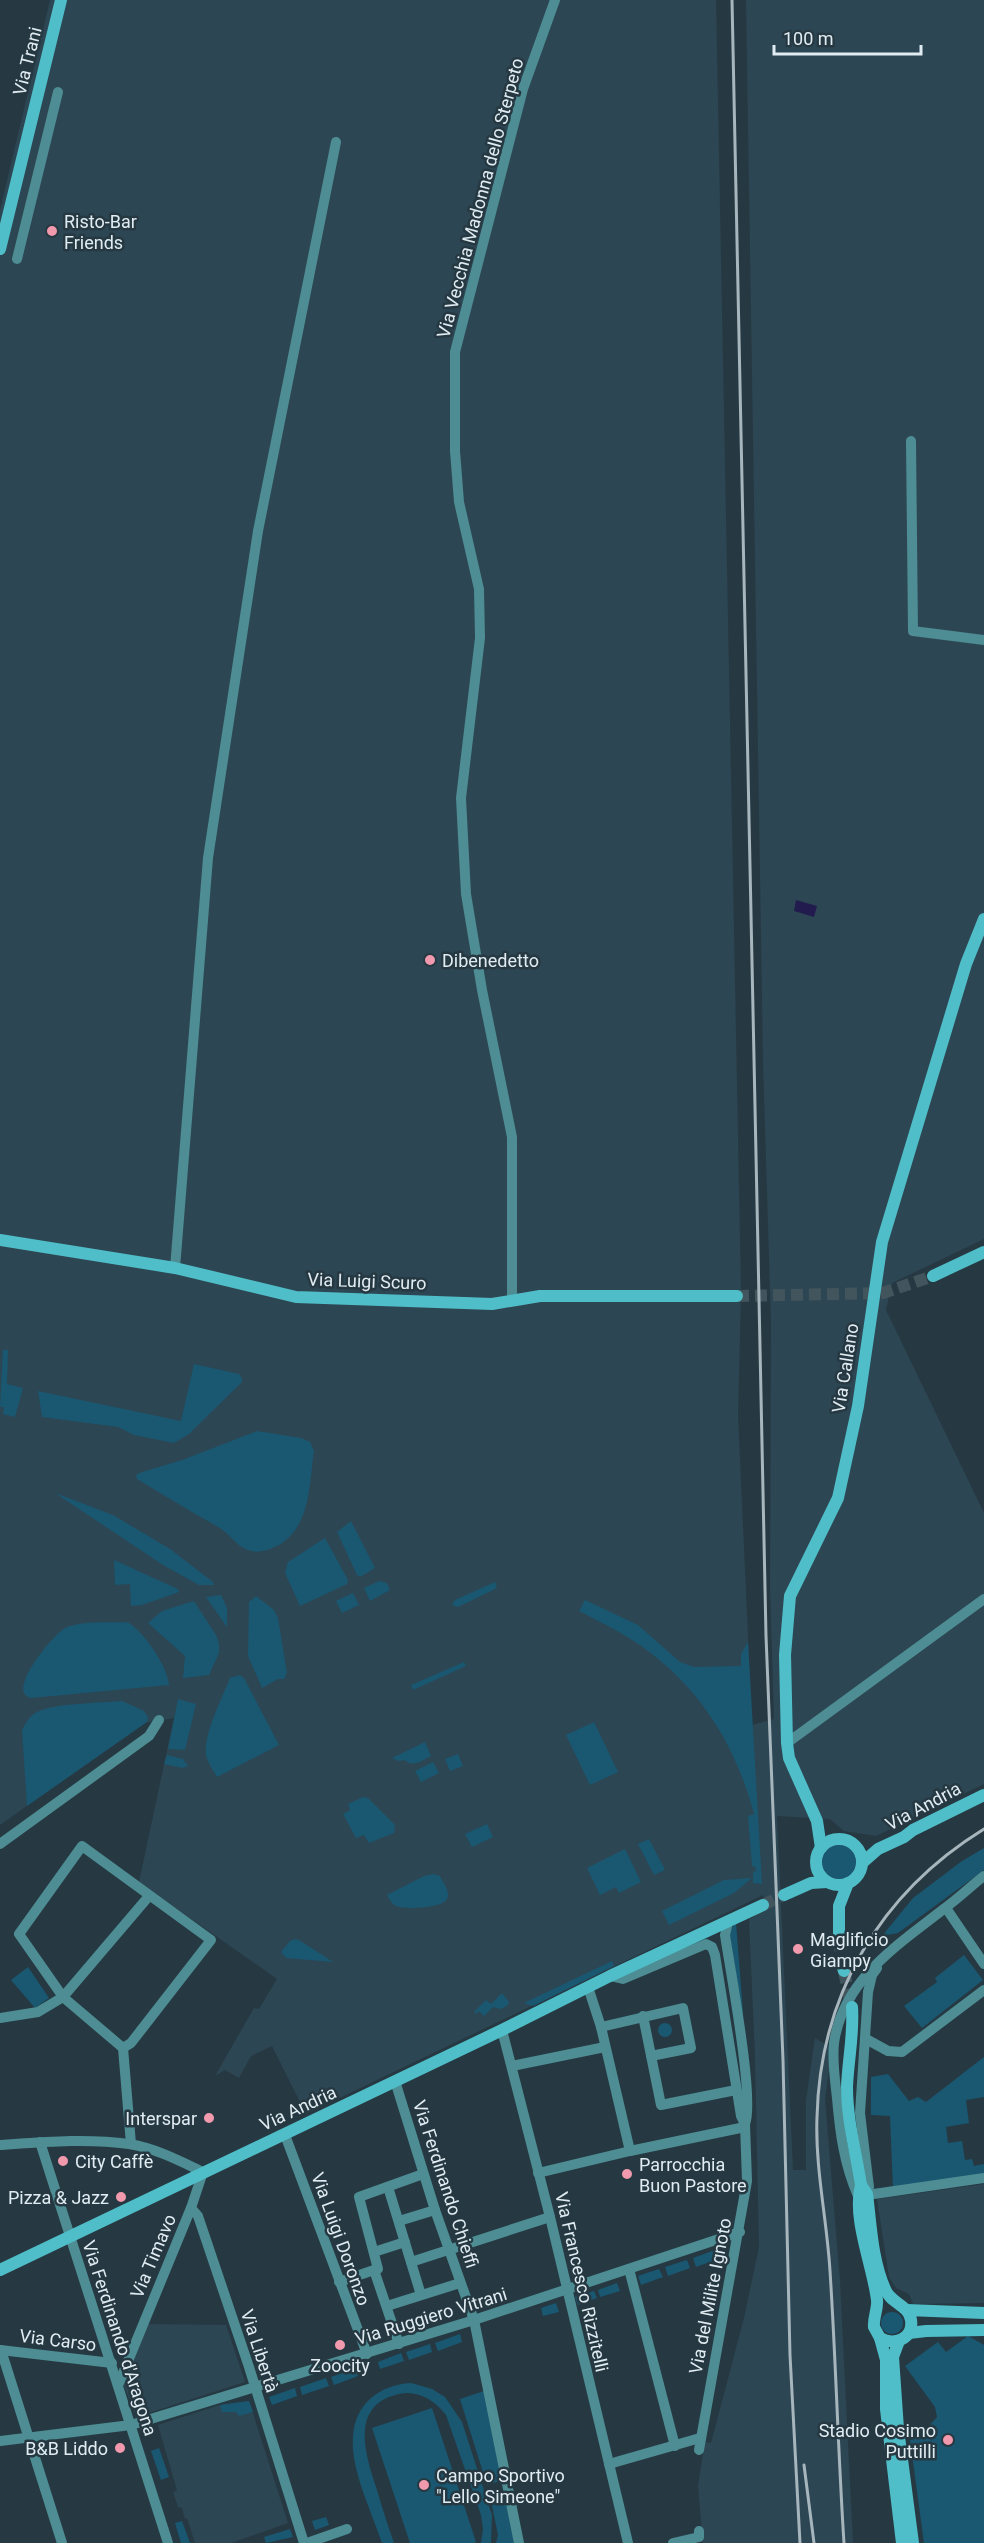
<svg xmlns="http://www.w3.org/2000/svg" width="984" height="2543" viewBox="0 0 984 2543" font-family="Roboto,sans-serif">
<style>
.built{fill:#2d4653}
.green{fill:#1a5771}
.water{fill:#221b4d}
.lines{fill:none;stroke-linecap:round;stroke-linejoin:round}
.secondary-tunnel{stroke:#42545c;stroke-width:12;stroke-dasharray:12 6;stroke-linecap:butt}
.street{stroke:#4d8d93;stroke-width:10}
.secondary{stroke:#4fbec8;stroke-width:12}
.rail{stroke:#a7b5bc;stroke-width:3}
.poi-dot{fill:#f29aad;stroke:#263942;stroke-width:2}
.labels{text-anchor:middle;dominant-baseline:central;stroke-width:5;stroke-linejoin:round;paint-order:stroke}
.street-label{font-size:18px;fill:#e1ecf2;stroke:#263942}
.poi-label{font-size:18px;fill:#e1ecf2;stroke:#263942;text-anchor:start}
</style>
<rect width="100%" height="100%" fill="#263942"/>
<!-- built -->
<g class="built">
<polygon points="50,0 716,0 741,1292 738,1416 752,1725 774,1719 770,1588 771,1322 763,1062 746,0 984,0 984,1239 892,1283 886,1310 984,1513 984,1784 876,1836 844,1831 830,1819 777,1816 793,2170 806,2170 806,2101 815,2038 832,2048 825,2099 840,2281 853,2543 703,2543 698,2486 705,2442 711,2443 744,2318 759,2247 755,2056 749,1919 766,1910 763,1895 306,2114 272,2046 251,2056 239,2078 225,2070 215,2076 254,2008 259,2009 277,1979 139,1882 174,1718 144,1723 0,1825 0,210"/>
<polygon points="984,2184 984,2303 913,2304 909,2294 896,2288 889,2277 877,2199"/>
<polygon points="146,2324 226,2325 245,2382 136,2417 122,2381"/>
<polygon points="249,2401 288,2523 231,2543 195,2543 187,2518 185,2519 182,2508 178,2507 173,2492 177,2491 174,2480 158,2425 220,2405"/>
</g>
<!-- green -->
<g class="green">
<polygon points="3,1350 8,1350 7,1384 23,1388 15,1417 3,1414 4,1407 0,1407"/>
<polygon points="194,1364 239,1374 242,1378 242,1382 189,1434 174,1443 134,1435 118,1427 42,1417 38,1391 181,1421"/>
<path d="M257,1431L301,1438L310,1442L314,1451C309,1484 311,1526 279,1545C269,1550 259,1554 248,1550C236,1546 230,1534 220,1528C192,1512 164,1496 137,1479L136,1475L142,1472L182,1460Z"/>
<polygon points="55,1493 113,1515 170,1549 213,1582 214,1585 199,1585 163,1565"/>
<polygon points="351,1521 375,1568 360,1577 357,1575 337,1532"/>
<polygon points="325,1538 348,1580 347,1584 300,1606 285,1573 288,1562"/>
<polygon points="114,1560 178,1589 179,1592 142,1605 131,1606 130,1584 115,1585"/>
<polygon points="379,1581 387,1583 390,1590 370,1601 364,1588"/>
<polygon points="495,1582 497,1587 493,1590 458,1607 452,1605 455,1600"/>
<polygon points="353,1593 359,1605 342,1613 336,1601"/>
<polygon points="221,1595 227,1608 227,1627 206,1597"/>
<polygon points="256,1596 274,1610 278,1618 287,1673 284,1679 278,1679 262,1688 248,1656 249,1602"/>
<path d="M585,1600L638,1625L680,1662L694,1667L741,1666V1654L748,1642L762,1884L753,1883V1872L756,1871L755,1867L752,1866L748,1816L754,1814C735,1742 696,1681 632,1640C615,1629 596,1620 579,1611Z"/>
<polygon points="194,1601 216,1635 219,1643 219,1653 209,1675 183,1678 185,1656 148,1623 162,1611"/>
<path d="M127,1622C143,1630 168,1667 169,1685L31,1698C5,1692 53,1635 65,1628C82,1620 108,1623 127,1622Z"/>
<polygon points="464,1662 466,1666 413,1690 411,1685"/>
<path d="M240,1675L244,1678L279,1745L217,1777C213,1770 208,1763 206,1756C203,1735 222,1698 230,1678Z"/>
<polygon points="178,1699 196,1704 185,1750 168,1749"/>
<path d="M122,1701L144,1711L148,1717L147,1722L27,1806L22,1730C26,1723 29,1716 37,1712C55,1703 100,1703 122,1701Z"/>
<polygon points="594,1722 618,1772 590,1785 566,1735"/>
<path d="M425,1742L431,1756C423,1760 413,1768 405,1760L399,1761L392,1758Z"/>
<polygon points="458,1754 463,1766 450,1771 445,1759"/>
<polygon points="167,1755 183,1759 188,1766 182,1768 164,1764"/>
<polygon points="433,1762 439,1773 421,1782 415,1771"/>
<polygon points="363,1797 368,1798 395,1825 394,1833 369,1843 364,1835 356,1838 343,1814 350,1810 348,1804"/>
<polygon points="487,1824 493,1837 472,1847 465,1834"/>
<polygon points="649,1839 665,1870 654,1875 638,1844"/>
<circle cx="839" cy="1862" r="17"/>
<polygon points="984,1848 984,1870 898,1933 882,1936 913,1898 962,1861"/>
<polygon points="625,1849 641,1882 619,1893 616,1887 600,1895 587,1868"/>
<path d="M433,1874L440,1876C443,1882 451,1893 447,1899C443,1908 405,1910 396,1906C392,1904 390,1900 387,1895L424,1876Z"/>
<polygon points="752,1878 734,1893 669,1925 662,1911 724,1880"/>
<polygon points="736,1923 743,2012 743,2022 729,1930"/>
<polygon points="295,1939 299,1940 333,1962 286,1958 281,1952 290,1941"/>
<polygon points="964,1955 983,1980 922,2028 904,2006 937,1982 935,1978"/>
<polygon points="612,1961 614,1966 533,2006 524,2003"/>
<polygon points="28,1967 49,1998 35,2008 11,1980"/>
<polygon points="502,1993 509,2002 508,2005 501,2009 493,2007 484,2016 479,2011 476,2014 474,2012 486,2000 491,2004"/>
<circle cx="665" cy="2030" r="7"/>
<polygon points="984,2057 984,2097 966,2100 969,2123 946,2127 948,2143 962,2141 965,2160 972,2159 974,2166 984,2164 984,2174 893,2188 890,2116 871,2115 871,2077 888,2074 909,2101 918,2097 926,2102"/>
<polygon points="715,2250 718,2259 696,2267 693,2258"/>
<polygon points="687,2260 690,2268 668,2276 665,2267"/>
<polygon points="659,2269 663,2277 641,2285 638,2276"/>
<polygon points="617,2283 620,2291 600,2297 598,2290"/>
<polygon points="594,2291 597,2298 578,2305 575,2297"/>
<polygon points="556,2303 559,2312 543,2316 541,2308"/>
<circle cx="892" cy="2323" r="11"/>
<polygon points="460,2334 462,2342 438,2351 435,2343"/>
<polygon points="968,2336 984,2345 984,2543 924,2543 910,2440 918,2438 937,2417 935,2407 905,2366 938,2342 946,2352"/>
<polygon points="430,2344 432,2352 409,2360 406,2352"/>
<polygon points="401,2353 404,2361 380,2369 378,2362"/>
<polygon points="355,2369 358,2376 334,2385 331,2377"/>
<polygon points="326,2378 329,2386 302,2395 300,2387"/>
<path d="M411,2383L432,2389L445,2397L462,2422L492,2515L491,2543H481L483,2529L481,2515L446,2415C434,2400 418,2390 399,2394C348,2405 366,2457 377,2490C382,2508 388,2526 394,2543H382C372,2513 350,2468 353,2437C355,2403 380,2385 411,2383Z"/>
<polygon points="295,2388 297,2396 272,2405 269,2397"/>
<polygon points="484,2391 503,2480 487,2485 460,2399"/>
<polygon points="249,2401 253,2412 239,2416 236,2412 222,2412 220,2405"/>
<polygon points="432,2408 476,2542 474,2543 410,2543 372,2428"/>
<polygon points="159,2448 169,2477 161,2480 151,2451"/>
<polygon points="508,2489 516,2543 496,2543 498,2535 490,2496"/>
<polygon points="326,2517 329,2525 315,2530 312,2521"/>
<polygon points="182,2521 190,2543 181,2543 175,2523"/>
<polygon points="290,2529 293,2537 266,2543 264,2537"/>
</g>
<!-- water -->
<polygon class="water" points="796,900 817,906 814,917 794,911"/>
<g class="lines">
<!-- secondary-tunnel -->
<g class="secondary-tunnel">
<polyline points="737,1296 883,1293 933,1276"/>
<polyline points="763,1905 784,1895"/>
<polyline points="839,1939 842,1965"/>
<polyline points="844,1971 851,2006"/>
</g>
<!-- street -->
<g class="street">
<polyline points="17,259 58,92"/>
<polyline points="911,441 913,631 984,640"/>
<polyline points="175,1268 208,858 258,531 336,142"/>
<polyline points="512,1300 512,1137 482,990 466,894 461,798 480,638 479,589 459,502 455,451 455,352 523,89 555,0"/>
<polyline points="787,1743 984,1599"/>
<polyline points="0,1844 149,1736 159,1720"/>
<polyline points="946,1908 984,1964"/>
<path d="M728,1922L725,1935C730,1969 755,2100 745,2124"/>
<polyline points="610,1976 623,1979 706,1944 712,1947 715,1955 741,2116 745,2124 747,2181 699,2450"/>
<polyline points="588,1987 601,2027 630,2151"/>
<polyline points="643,2016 661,2105 736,2090"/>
<polyline points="0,2018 38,2012 63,1997 149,1896"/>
<polyline points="601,2027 683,2008 691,2048 651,2056"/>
<polyline points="502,2030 550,2217 628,2543"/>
<polyline points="866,2039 888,2051 902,2052 984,1990"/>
<polyline points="123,2048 131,2043 211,1940 82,1846 19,1934 63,1997 123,2048 131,2144"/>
<polyline points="512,2066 605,2047"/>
<polyline points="395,2081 435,2210 474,2320 519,2543"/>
<polyline points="285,2135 367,2354"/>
<polyline points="40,2142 168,2543"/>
<path d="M0,2145C43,2142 87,2138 129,2144C155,2148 180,2161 203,2172L191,2208L198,2216L249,2367L304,2543"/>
<polyline points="538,2173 630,2151 745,2127"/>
<polyline points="388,2187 421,2295"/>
<polyline points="866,2194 869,2187 860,2113 868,1992 872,1975 877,1968"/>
<polyline points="867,2195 984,2178"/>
<path d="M858,2196C844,2164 840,2133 837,2098C835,2080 832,2061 834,2043C843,1979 899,1944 945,1908C959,1898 971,1886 984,1876"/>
<polyline points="399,2221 435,2210"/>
<polyline points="374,2252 405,2242"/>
<polyline points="411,2262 550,2217"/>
<polyline points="629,2269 675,2446"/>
<polyline points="374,2270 378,2269 359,2197 423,2174"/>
<polyline points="339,2282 374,2270 399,2344"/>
<polyline points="387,2306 460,2283"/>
<polyline points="0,2350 112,2363"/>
<polyline points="1,2350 62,2543"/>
<polyline points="119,2383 191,2208"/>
<polyline points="0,2441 131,2425 474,2320 740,2232"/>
<polyline points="609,2464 700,2438"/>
<polyline points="307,2543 347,2529"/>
<polyline points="673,2543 699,2537 699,2531"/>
</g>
<!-- secondary -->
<g class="secondary">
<polyline points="0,249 61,0"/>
<polyline points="0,1240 175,1268 296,1297 492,1304 540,1296 737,1296"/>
<polyline points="933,1276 984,1252"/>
<circle cx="839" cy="1862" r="23"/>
<polyline points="821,1848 817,1821 789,1758 787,1743 785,1655 790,1596 838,1498 858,1406 882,1242 966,964 984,919"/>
<polyline points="862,1863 878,1849 904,1837 913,1830 984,1795"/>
<polyline points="784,1895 811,1883 827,1882"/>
<polyline points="839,1939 839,1906 848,1883"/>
<polyline points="842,1965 844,1971"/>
<path d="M852,2007C854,2034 848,2060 847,2087C847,2120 856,2153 861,2185L867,2194C871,2225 872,2260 885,2289C890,2303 909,2305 911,2320C914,2339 894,2346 880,2338"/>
<path d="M861,2185C852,2218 873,2266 877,2300C878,2309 873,2318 874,2327L880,2338L886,2360V2409L902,2543"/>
<polyline points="0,2270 502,2030 610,1976 763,1905"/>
<polyline points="907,2310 984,2313"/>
<polyline points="909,2333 926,2331 984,2330"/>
<polyline points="899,2341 893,2357 898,2429 913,2543"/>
</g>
<!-- rail -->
<g class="rail">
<polyline points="732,0 766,1636 783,2060 790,2355 800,2543"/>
<polyline points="804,2465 814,2543"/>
<path d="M844,2543C838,2452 836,2362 830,2271C827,2220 815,2168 817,2117C820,1995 880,1893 984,1829"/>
</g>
</g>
<!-- markers -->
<g class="poi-dot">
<circle cx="52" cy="231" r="6"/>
<circle cx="430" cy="960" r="6"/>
<circle cx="798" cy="1949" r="6"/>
<circle cx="209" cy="2118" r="6"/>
<circle cx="63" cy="2161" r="6"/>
<circle cx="627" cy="2174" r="6"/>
<circle cx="121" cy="2197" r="6"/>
<circle cx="340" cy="2345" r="6"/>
<circle cx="948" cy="2440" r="6"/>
<circle cx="120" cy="2448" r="6"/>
<circle cx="424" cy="2485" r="6"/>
</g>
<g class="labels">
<!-- street labels -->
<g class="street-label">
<text transform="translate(27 61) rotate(-76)">Via Trani</text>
<text transform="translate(480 198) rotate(-75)">Via Vecchia Madonna dello Sterpeto</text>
<text transform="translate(367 1281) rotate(2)">Via Luigi Scuro</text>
<text transform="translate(845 1368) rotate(-81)">Via Callano</text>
<text transform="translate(923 1806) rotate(-28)">Via Andria</text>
<text transform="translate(298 2108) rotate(-25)">Via Andria</text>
<text transform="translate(446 2184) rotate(72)">Via Ferdinando Chieffi</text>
<text transform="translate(341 2239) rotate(70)">Via Luigi Doronzo</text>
<text transform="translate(153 2256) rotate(-67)">Via Timavo</text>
<text transform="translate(582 2282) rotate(77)">Via Francesco Rizzitelli</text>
<text transform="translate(710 2296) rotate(-79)">Via del Milite Ignoto</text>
<text transform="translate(431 2316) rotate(-17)">Via Ruggiero Vitrani</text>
<text transform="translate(120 2338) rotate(72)">Via Ferdinando d'Aragona</text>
<text transform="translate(58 2340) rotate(7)">Via Carso</text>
<text transform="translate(260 2351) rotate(72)">Via Libertà</text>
</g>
<!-- poi labels -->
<g class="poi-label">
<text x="64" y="221">Risto-Bar<tspan x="64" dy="21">Friends</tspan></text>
<text x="442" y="960">Dibenedetto</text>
<text x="810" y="1939">Maglificio<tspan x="810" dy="21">Giampy</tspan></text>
<text x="197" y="2118" text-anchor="end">Interspar</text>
<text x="75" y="2161">City Caffè</text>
<text x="639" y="2164">Parrocchia<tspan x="639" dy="21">Buon Pastore</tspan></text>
<text x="109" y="2197" text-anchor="end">Pizza &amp; Jazz</text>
<text x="340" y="2365" text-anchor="middle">Zoocity</text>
<text x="936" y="2430" text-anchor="end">Stadio Cosimo<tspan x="936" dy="21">Puttilli</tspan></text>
<text x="108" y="2448" text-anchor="end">B&amp;B Liddo</text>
<text x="436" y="2475">Campo Sportivo<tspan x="436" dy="21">"Lello Simeone"</tspan></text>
</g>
</g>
<!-- scale -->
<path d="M774 45v9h147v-9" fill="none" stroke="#e1ecf2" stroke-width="3"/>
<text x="783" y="45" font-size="18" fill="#e1ecf2" stroke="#263942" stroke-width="4.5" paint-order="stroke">100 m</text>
</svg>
